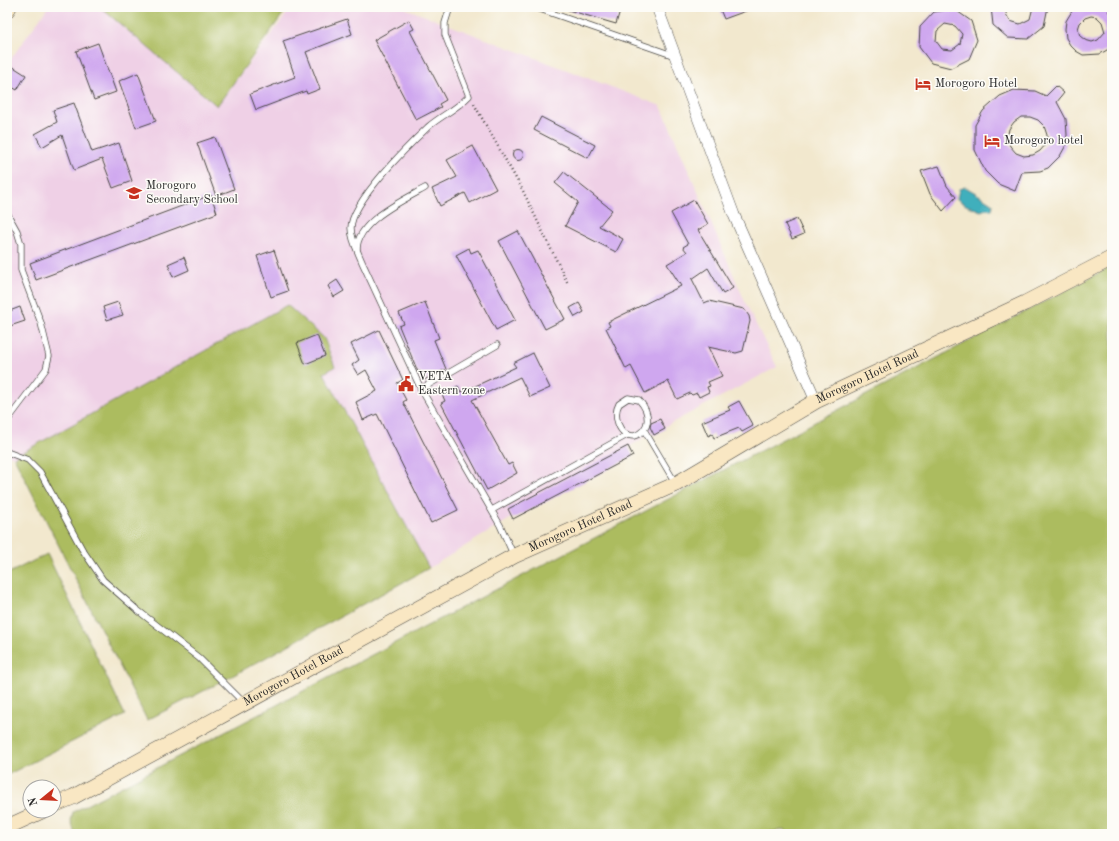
<svg xmlns="http://www.w3.org/2000/svg" width="1119" height="841" viewBox="0 0 1119 841" font-family="'Old Standard TT',serif">
<style>
.built{fill:#efd0e6}
.green{fill:#acbc5f;stroke:#6c7445}
.water{fill:#40afbc;stroke:#366d74}
.building{fill:#cfa7ef;fill-rule:evenodd}
.lines{fill:none;stroke-linecap:round;stroke-linejoin:round}
.lane-casing{stroke:#494743;stroke-width:7}
.street-casing{stroke:#494743;stroke-width:12}
.secondary-casing{stroke:#494743;stroke-width:16}
.path{stroke:#494743;stroke-width:2.5;stroke-dasharray:1 3;stroke-linecap:butt}
.lane{stroke:#fff;stroke-width:5.5}
.street{stroke:#fff;stroke-width:11}
.secondary{stroke:#f9e7c3;stroke-width:15}
.labels{text-anchor:middle;dominant-baseline:central;stroke-width:3;stroke-linejoin:round;paint-order:stroke}
.poi-label{font-size:12px;fill:#2b2b2b;stroke:#fdfcf7;text-anchor:start}
.street-label{font-size:12px;fill:#2b2b2b;stroke:#fdfcf7}
</style>
<rect width="100%" height="100%" fill="#fdfcf7"/>
<filter id="ink" filterUnits="userSpaceOnUse"><feTurbulence type="fractalNoise" baseFrequency=".025" numOctaves="2"/><feDisplacementMap in="SourceGraphic" scale="8" xChannelSelector="R" yChannelSelector="G"/><feConvolveMatrix kernelMatrix="1 2 1 2 8 2 1 2 1" color-interpolation-filters="sRGB"/></filter>
<filter id="wash" filterUnits="userSpaceOnUse"><feTurbulence type="fractalNoise" baseFrequency=".012" numOctaves="4" result="noise"/><feDisplacementMap in="SourceGraphic" scale="16" xChannelSelector="R" yChannelSelector="G"/><feGaussianBlur stdDeviation="0.9" result="paint"/><feColorMatrix in="noise" values="0 0 0 0 0 0 0 0 0 0 0 0 0 0 0 0 0 1.4 0 .05"/><feComposite in="paint" operator="in"/></filter>
<g filter="url(#wash)">
<rect width="100%" height="100%" fill="#f2e8ce"/>
<!-- built -->
<polygon class="built" points="48,7 101,7 217,105 292,7 402,7 661,106 746,304 777,367 647,436 429,568 324,373 328,345 324,338 288,306 14,457 7,455 7,83 17,90 27,76 8,63"/>
<!-- green -->
<g class="green">
<polygon points="100,7 288,7 217,106"/>
<polygon points="1112,266 1112,834 791,834 783,830 756,834 75,834 71,821 73,812"/>
<polygon points="287,305 324,338 335,367 324,373 429,568 223,681 147,720 14,457"/>
<polygon points="47,554 125,715 7,775 7,574"/>
</g>
<!-- water -->
<path class="water" d="M965,187C968,188 992,203 993,204L992,210L986,209L981,211L966,205L957,199L959,189Z"/>
<g id="blocks">
<!-- building -->
<g class="building">
<polygon points="568,7 621,7 616,24 568,10"/>
<polygon points="719,7 753,7 754,8 724,19"/>
<polygon points="991,7 1004,7 1007,16 1010,21 1020,24 1030,19 1033,7 1048,7 1044,26 1028,39 1008,38 993,25"/>
<path d="M1071,7H1111V10L1108,11L1112,16V45L1107,50L1100,54L1083,55L1076,51L1070,45L1066,38L1065,29L1066,21L1072,11H1071ZM1091,16L1097,17L1102,22L1105,32L1098,40L1092,42L1085,40L1080,36L1078,29L1080,23L1085,18Z"/>
<path d="M954,9L971,21L977,40L969,59L951,68L931,63L919,47L920,27L934,12ZM945,24L955,26L962,34L960,44L952,50L942,49L936,41L937,31Z"/>
<polygon points="347,19 352,34 306,52 320,89 307,94 306,91 256,110 250,94 295,77 283,41"/>
<polygon points="409,20 414,29 410,31 446,100 439,104 441,107 416,120 374,40"/>
<polygon points="98,43 116,92 94,100 76,51"/>
<polygon points="7,63 26,75 17,90 7,84"/>
<polygon points="138,73 156,121 136,128 119,81"/>
<path d="M1056,86L1064,93L1057,102L1066,119L1067,135L1065,147L1060,156L1048,168L1040,171L1022,172L1015,191L998,184L985,171L975,150V125L983,111L1000,96L1014,90L1035,91L1046,96ZM1021,117H1030L1038,120L1044,126L1047,135L1046,144L1040,151L1033,155L1024,156L1016,153L1010,146L1007,138L1009,129L1014,122Z"/>
<polygon points="74,103 92,152 119,143 132,181 113,188 102,159 74,170 62,135 42,147 35,134 57,122 53,110"/>
<polygon points="541,117 595,145 588,158 534,130"/>
<polygon points="215,137 234,189 216,196 197,143"/>
<polygon points="473,146 496,189 470,203 465,193 440,206 432,189 457,177 447,160"/>
<circle cx="518" cy="155" r="5.5"/>
<polygon points="939,166 947,186 956,197 943,211 930,194 921,171"/>
<polygon points="564,172 612,210 599,226 623,239 616,252 565,226 578,202 555,183"/>
<polygon points="211,195 217,213 36,280 30,263"/>
<polygon points="694,200 708,224 698,230 733,288 723,294 708,268 692,279 704,303 709,301 744,309 749,316 750,321 743,351 736,353 708,347 722,376 708,382 710,386 707,387 709,392 699,397 697,393 692,395 690,393 677,399 668,381 645,393 631,366 626,369 606,328 610,326 608,322 681,286 667,264 687,252 683,247 688,244 671,213"/>
<polygon points="797,219 804,234 792,239 785,224"/>
<polygon points="518,231 565,319 545,329 499,241"/>
<polygon points="469,248 471,253 478,250 515,320 496,330 456,255"/>
<polygon points="274,250 288,291 271,297 257,256"/>
<polygon points="184,257 189,270 173,277 168,264"/>
<polygon points="337,280 344,291 334,297 328,286"/>
<polygon points="118,302 123,315 107,320 103,307"/>
<polygon points="425,302 439,338 434,340 446,369 424,380 420,371 418,372 399,326 404,324 399,313"/>
<polygon points="579,303 584,312 575,317 570,308"/>
<polygon points="20,307 25,321 7,327 7,312"/>
<polygon points="379,330 403,380 397,383 406,400 403,402 458,510 431,523 377,414 363,420 356,402 377,391 366,370 358,375 352,365 359,360 351,344"/>
<polygon points="317,335 325,356 305,364 297,343"/>
<polygon points="533,353 550,388 530,397 520,377 472,400 508,465 512,463 517,473 487,490 441,403 445,401 442,394 458,386 461,392 467,390 516,367 513,363"/>
<polygon points="739,401 753,426 742,432 739,428 714,438 712,434 708,436 702,422 730,410 728,407"/>
<polygon points="660,419 665,429 654,435 650,427 651,423"/>
<polygon points="628,446 633,456 513,519 508,509"/>
</g>
</g>
</g>
<g filter="url(#ink)">
<use href="#blocks" fill-opacity="0" stroke="#494743" stroke-width="1"/>
<g class="lines">
<defs>
<g id="lane">
<path d="M450,7L445,23V35L469,96C457,109 442,115 428,127C409,145 351,202 351,228C351,239 358,252 362,262L421,389L500,525L514,556"/>
<polyline points="534,7 675,56"/>
<polyline points="7,213 17,231 21,244 21,270 41,323 49,356 46,369 7,421"/>
<path d="M357,249C357,221 404,200 425,188"/>
<polyline points="421,389 497,345"/>
<path d="M628,398L639,400C650,412 652,430 634,436C618,436 613,415 619,404Z"/>
<polyline points="644,430 676,484"/>
<polyline points="7,452 28,460 40,472 82,549 103,580 136,609 199,658 244,703"/>
<polyline points="492,510 627,435"/>
</g>
<polyline id="street" points="657,7 734,215 816,401"/>
<g id="secondary">
<polyline points="7,10 9,7"/>
<path id="s1" d="M54,805L73,797L514,556L676,484L816,401L1025,303L1112,258"/>
<polyline points="7,827 42,811"/>
</g>
</defs>
<!-- lane casing -->
<use href="#lane" class="lane-casing"/>
<!-- street casing -->
<use href="#street" class="street-casing"/>
<!-- secondary casing -->
<use href="#secondary" class="secondary-casing"/>
<!-- path -->
<polyline class="path" points="474,104 522,189 568,284"/>
<!-- lane -->
<use href="#lane" class="lane"/>
<!-- street -->
<use href="#street" class="street"/>
<!-- secondary -->
<use href="#secondary" class="secondary"/>
</g>
</g>
<!-- icons -->
<defs>
<symbol id="hotel-bare" viewBox="-9 -9 18 18"><path d="M-6-4.5h1.5V1H6V5H4.5V3h-9V5H-6ZM-4 0a1.8 1.8 0 1 1 3.6 0ZM.5 0V-2.5h3Q6-2.5 6 0Z" fill="#c8321e" stroke="#fdfcf7" stroke-width="2.5" paint-order="stroke"/></symbol>
<symbol id="school-bare" viewBox="-9 -9 18 18"><path d="M0-5L7-2L0 1L-7-2ZM-4 1L0 2.5L4 1V4Q0 6-4 4Z" fill="#c8321e" stroke="#fdfcf7" stroke-width="2.5" paint-order="stroke"/></symbol>
<symbol id="civic-bare" viewBox="-9 -9 18 18"><path d="M-.6-6.5H3V-4.5H.6V-3L4-1V1h2V6H-6V1h2V-1L-.6-3ZM-1.2 2.5V6h2.4V2.5Z" fill="#c8321e" stroke="#fdfcf7" stroke-width="2.5" paint-order="stroke"/></symbol>
</defs>
<g fill-rule="evenodd">
<use href="#hotel-bare" x="912" y="73" width="22" height="22"/>
<use href="#hotel-bare" x="981" y="130" width="22" height="22"/>
<use href="#school-bare" x="123" y="182" width="22" height="22"/>
<use href="#civic-bare" x="395" y="373" width="22" height="22"/>
</g>
<g class="labels">
<!-- poi labels -->
<g class="poi-label">
<text x="935" y="84">Morogoro Hotel</text>
<text x="1004" y="141">Morogoro hotel</text>
<text x="146" y="186">Morogoro<tspan x="146" dy="14">Secondary School</tspan></text>
<text x="418" y="377">VETA<tspan x="418" dy="14">Eastern zone</tspan></text>
</g>
<!-- street labels -->
<g class="street-label">
<text stroke="none"><textPath href="#s1" startOffset="920">Morogoro Hotel Road</textPath></text>
<text stroke="none"><textPath href="#s1" startOffset="596">Morogoro Hotel Road</textPath></text>
<text stroke="none"><textPath href="#s1" startOffset="272">Morogoro Hotel Road</textPath></text>
</g>
</g>
<!-- margin -->
<rect width="1119" height="841" fill="none" stroke="#fdfcf7" stroke-width="24"/>
<!-- north arrow -->
<g transform="translate(42 799) rotate(252)"><circle r="19" fill="#fdfcf7" stroke="#a9a8a5"/>
<path d="M0-3L7 15L0 10L-7 15Z" fill="#c8321e"/>
<text y="-6" font-size="11" font-weight="bold" text-anchor="middle" fill="#2b2b2b">N</text>
</g>
</svg>
